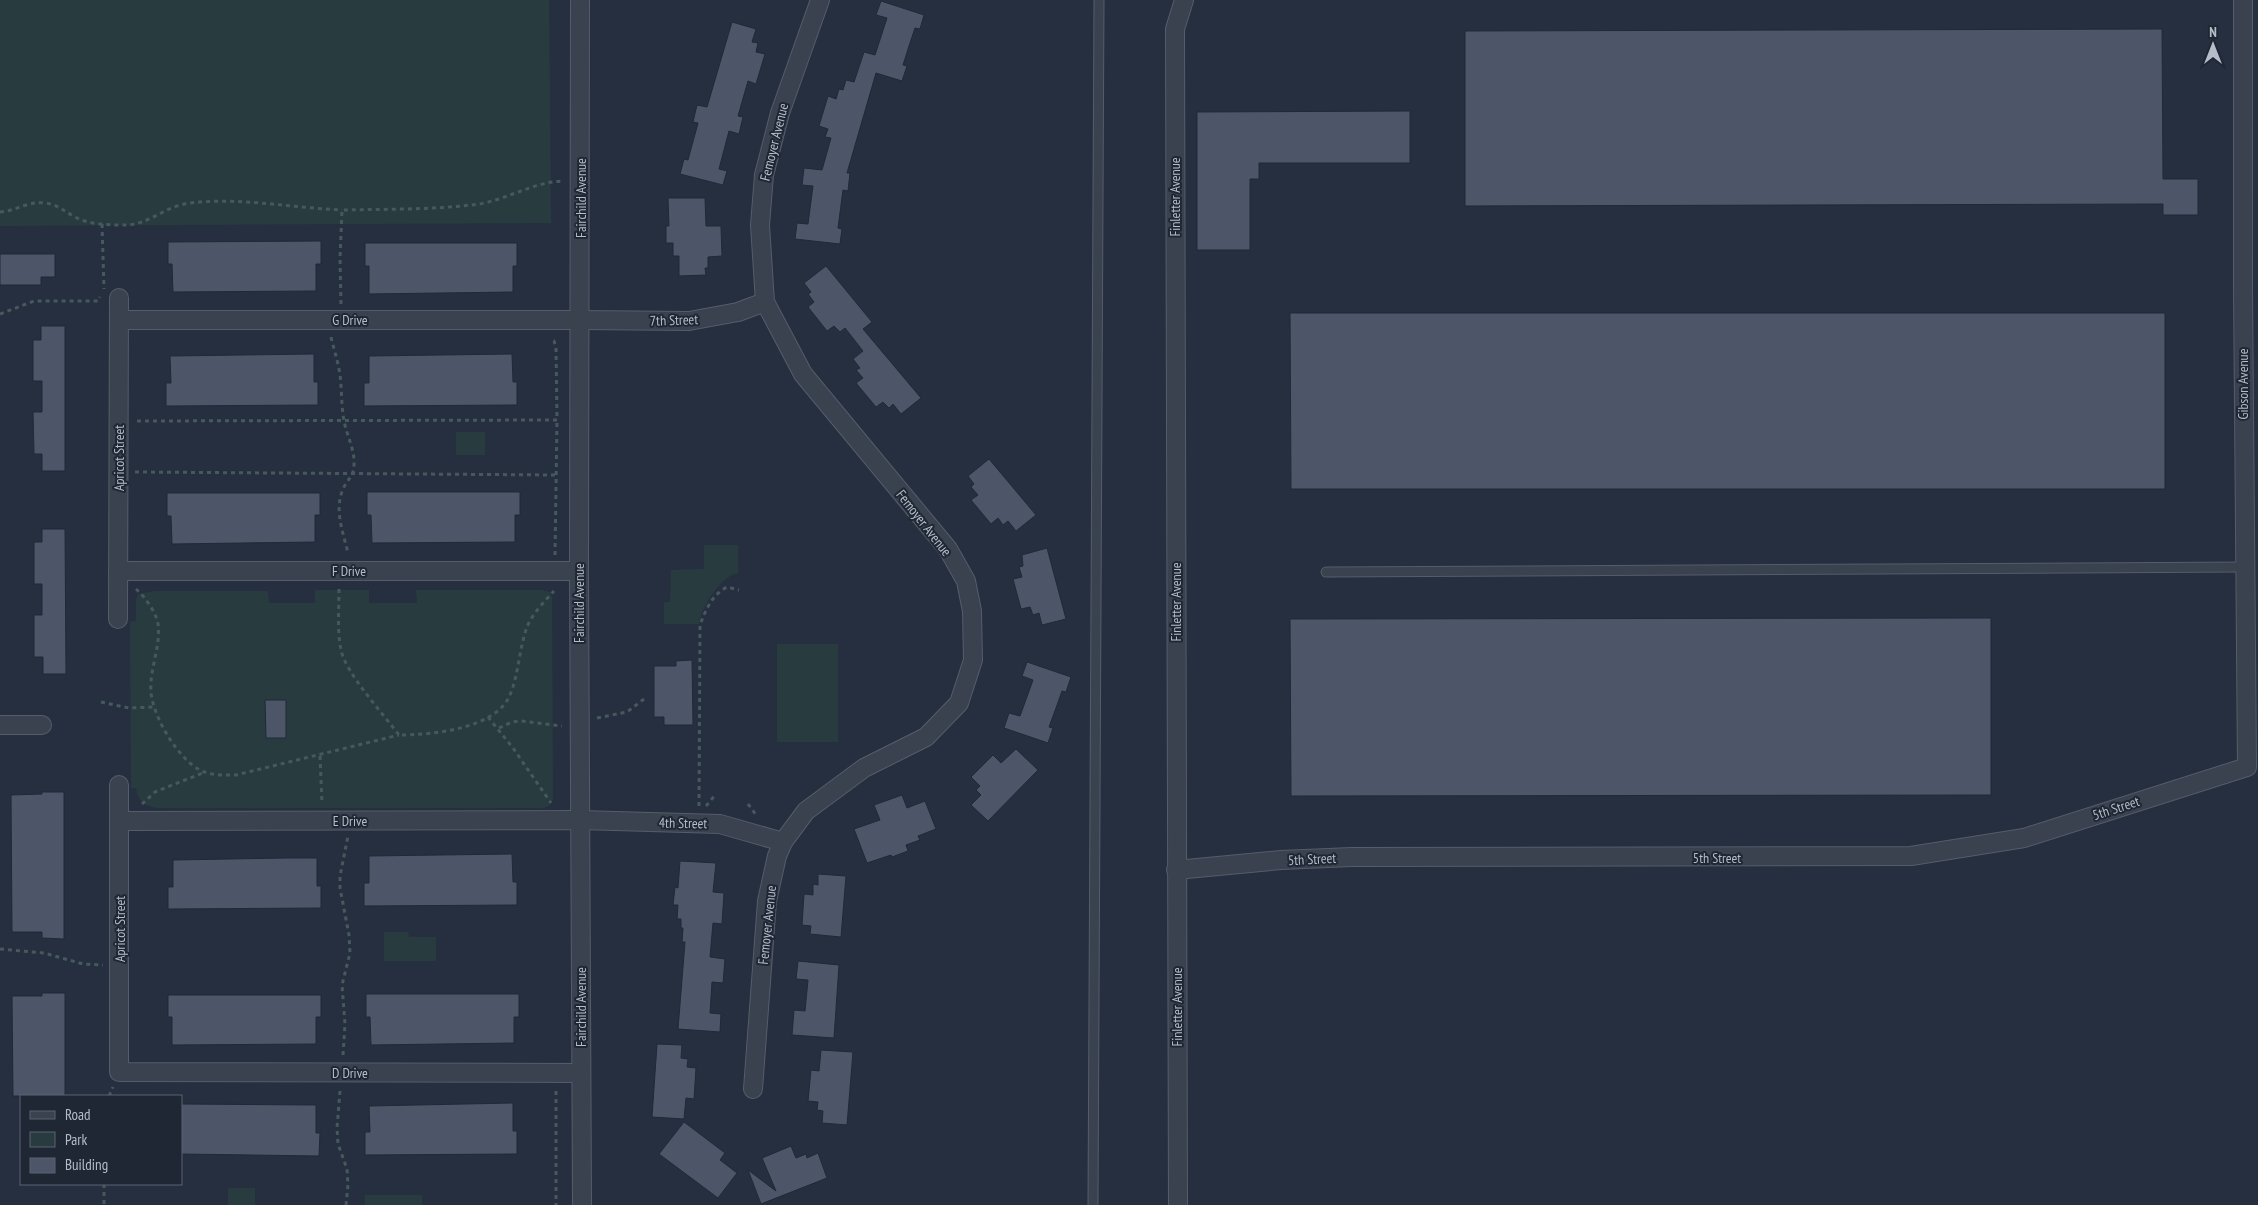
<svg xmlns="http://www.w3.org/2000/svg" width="2258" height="1205" viewBox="0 0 2258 1205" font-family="'PT Sans Narrow',sans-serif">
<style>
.green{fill:#283c40;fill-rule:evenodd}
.building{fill:#4c5668;stroke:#212936}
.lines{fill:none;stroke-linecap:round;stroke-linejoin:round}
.service-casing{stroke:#555d6a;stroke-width:11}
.minor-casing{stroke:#555d6a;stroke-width:20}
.path{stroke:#46595d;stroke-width:3;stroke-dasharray:4 4;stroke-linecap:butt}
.service{stroke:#3a424f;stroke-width:9}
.minor{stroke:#3a424f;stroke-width:18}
.labels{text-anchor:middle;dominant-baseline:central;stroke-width:4;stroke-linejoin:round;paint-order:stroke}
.street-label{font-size:14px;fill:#b6bdca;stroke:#1f2734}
</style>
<rect width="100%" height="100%" fill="#262f3f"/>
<!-- green -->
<g class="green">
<polygon points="0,0 549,0 551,223 0,226"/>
<rect x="456" y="432" width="29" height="23"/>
<path d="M704,545H738V573C721,576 701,607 699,624H664V602H670L671,570L704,569Z"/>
<path d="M315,590H369V603H417L416,590H543L550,592L552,597L553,798L550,805L544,808H157C144,806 138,801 136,788H131L130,622L136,621V599L138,594L154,591H268L269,603H315ZM265,700H286V738H266Z"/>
<rect x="777" y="644" width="61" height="98"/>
<polygon points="384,932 408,932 409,937 436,937 436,961 384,961"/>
<rect x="228" y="1188" width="27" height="17"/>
<rect x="365" y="1195" width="57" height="10"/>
</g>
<!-- building -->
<g class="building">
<polygon points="881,1 924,15 920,29 915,28 909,46 903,65 907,66 902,81 876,73 847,173 850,173 848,191 843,190 838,228 842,229 840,244 795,239 797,223 808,224 813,186 802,185 804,168 822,170 831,138 825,137 828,129 819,126 828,96 836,99 839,89 843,90 846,80 854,82 864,52 875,55 887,18 876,15"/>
<polygon points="732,22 756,29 752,42 758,43 756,52 765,54 756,84 748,81 738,116 743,117 739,134 729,131 719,169 727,171 723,185 680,174 684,159 688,160 698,123 693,122 697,105 707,107"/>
<polygon points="2162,29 2163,179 2198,179 2198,215 2163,215 2163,204 1465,206 1465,31"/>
<polygon points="1410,111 1410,163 1259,163 1259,179 1250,179 1250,250 1197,250 1197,112"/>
<polygon points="668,198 705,198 706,226 721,226 722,256 708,257 708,268 705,268 706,275 679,276 679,256 673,256 673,243 666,243 666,226 669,226"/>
<polygon points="321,241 321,264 316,264 316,291 173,292 172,264 168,264 168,242"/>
<polygon points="365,243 517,243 517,266 513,266 513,292 369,294 369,266 365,266"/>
<polygon points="0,254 55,254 55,277 41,277 41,285 0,285"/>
<polygon points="826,266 872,322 863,329 921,398 901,414 893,404 889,408 883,402 876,407 856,383 863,378 856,370 860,368 853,359 863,351 845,328 840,332 834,326 827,331 808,307 814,302 808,294 811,292 804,283"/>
<polygon points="1290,313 2165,313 2165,489 1291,489"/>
<polygon points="41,326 65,326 65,471 42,471 42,454 34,454 33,412 42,412 42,381 33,381 33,340 41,340"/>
<polygon points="314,354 314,382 318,382 318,405 166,406 166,383 171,383 170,356"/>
<polygon points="512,354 513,382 517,382 517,405 364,406 364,383 369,383 369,356"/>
<polygon points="989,459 1036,515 1016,531 1008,521 1003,525 998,518 991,524 971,500 978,495 971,487 974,484 968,476"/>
<polygon points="367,492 520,492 520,515 515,515 515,542 372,543 371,515 367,515"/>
<polygon points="167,493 320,493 320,515 315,515 315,542 172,544 171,516 167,516"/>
<polygon points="42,529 65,529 66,674 43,674 43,657 34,657 34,615 42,615 42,584 34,584 34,542 42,542"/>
<polygon points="1047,548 1066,619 1042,625 1039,613 1033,615 1030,607 1021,609 1013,579 1022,577 1019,567 1023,566 1022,555"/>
<polygon points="1991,618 1991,795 1291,796 1290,619"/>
<polygon points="692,660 693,725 664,725 664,717 654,717 654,666 676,666 676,661"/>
<polygon points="1027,662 1071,677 1066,692 1062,691 1056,708 1049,727 1053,728 1048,743 1004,728 1009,713 1020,716 1033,680 1022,676"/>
<polygon points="265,700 286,700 286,738 266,738"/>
<polygon points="1016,749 1038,770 988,821 971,805 981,795 976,790 980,786 971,777 993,755 1001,763"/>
<polygon points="42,792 64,792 64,939 42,938 42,932 12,932 11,795 42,794"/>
<polygon points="902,795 907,808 925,801 936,829 918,836 920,840 906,845 908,851 892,857 891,855 867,863 854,829 880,820 874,805"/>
<polygon points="512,854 513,882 517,882 517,905 364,906 364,883 369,883 369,856"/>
<polygon points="287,858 317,858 317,886 321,886 321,908 168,909 168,887 173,887 173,860"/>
<polygon points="680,861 716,863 713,892 724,893 722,924 713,923 710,957 725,959 723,983 712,982 710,1013 721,1014 720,1032 678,1029 685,942 682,942 683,928 681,928 681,919 677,919 678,905 673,905 675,887 678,888"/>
<polygon points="818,874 846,876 841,937 810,934 811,926 802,925 804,894 813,895 813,884 818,885"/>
<polygon points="798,961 839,965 834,1038 792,1035 794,1010 805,1011 808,980 796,979"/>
<polygon points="42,993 65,993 65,1096 13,1096 12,996 42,996"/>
<polygon points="366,994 519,994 519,1017 514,1017 514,1043 371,1045 370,1017 366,1017"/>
<polygon points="168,995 321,995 321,1017 316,1017 316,1044 172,1045 172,1017 168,1017"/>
<polygon points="657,1044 682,1045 681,1058 688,1059 687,1067 696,1068 694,1099 686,1098 684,1119 652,1117"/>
<polygon points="821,1050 853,1052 847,1125 822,1123 823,1111 817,1110 818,1102 808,1101 811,1070 819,1071"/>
<polygon points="513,1103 513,1131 517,1131 517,1154 365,1155 365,1132 370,1132 369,1106"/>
<polygon points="181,1104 316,1105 316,1133 320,1133 319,1156 181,1154"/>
<polygon points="684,1122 725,1153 720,1160 737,1173 718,1198 659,1154"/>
<polygon points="791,1146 796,1158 806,1154 807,1158 818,1153 827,1178 761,1204 748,1170 776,1191 762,1158"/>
</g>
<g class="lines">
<defs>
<g id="service">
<polyline points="1326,572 2244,567"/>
<polyline points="1093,1205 1099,0"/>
</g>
<g id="minor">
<polyline points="580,0 579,571 582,1205"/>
<polyline points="119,320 581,320 689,321 738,312 765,302"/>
<polyline points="118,571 579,571"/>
<polyline points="118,619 119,298"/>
<polyline points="0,725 42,725"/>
<polyline points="119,785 119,1072 581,1073"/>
<polyline points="120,821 580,820 720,824 783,842"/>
<polyline points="1176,870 1281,860 1352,857 1911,856 2024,838 2247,767 2243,290 2243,0"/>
<polyline points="753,1089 767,901 777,856 783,842 806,811 864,768 926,737 959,703 973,660 972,611 966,581 948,549 803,374 765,302 760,225 764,175 780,113 820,0"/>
<polyline points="1178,1205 1175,29 1184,0"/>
</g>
</defs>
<!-- service casing -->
<use href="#service" class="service-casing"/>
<!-- minor casing -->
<use href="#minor" class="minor-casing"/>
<!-- path -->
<g class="path">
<path d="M0,212C15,211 29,201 44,203C57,204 64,211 75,217C90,225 110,225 127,225C150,224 165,206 190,203C240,197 292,208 342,210"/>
<polyline points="102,224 104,289"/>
<path d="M341,304L340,259L342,210C387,209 434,210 479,204C508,199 534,182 563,181"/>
<polyline points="0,314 34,301 98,301 100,297"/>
<path d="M331,337C334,350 338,361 340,375C342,390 341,405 344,421C347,436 355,450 354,465C354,476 347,480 343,489C334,510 343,532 348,553"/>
<polyline points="137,421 557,420 556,348 554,341 551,339"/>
<polyline points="135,472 556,475"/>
<polyline points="555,555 557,420"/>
<path d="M136,589C145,597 156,612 158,624C161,647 149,670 151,693C154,718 176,755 198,769C210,776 223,775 236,775L399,735"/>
<path d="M339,589C339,609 337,631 341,650C345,672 384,715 399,735C431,735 496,729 510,695C519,673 519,649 527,627C532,614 545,601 554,591"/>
<polyline points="101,702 129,708 154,707"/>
<polyline points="488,717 513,748 551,803"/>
<polyline points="597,718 627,712 644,699"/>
<polyline points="499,728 512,722 521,721 562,726"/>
<polyline points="320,756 322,803"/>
<polyline points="142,804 155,792 205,772"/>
<polyline points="748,804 756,815"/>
<path d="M699,806L700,625C706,609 712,595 727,587L739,590"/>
<polyline points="706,806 716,794"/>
<polyline points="0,949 44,953 83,964 103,965"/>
<polyline points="343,1055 345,1024 342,985 350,953 349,935 340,888 340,876 348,836"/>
<polyline points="340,1091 337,1128 338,1144 347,1169 348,1185 346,1205"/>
<polyline points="556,1091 556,1205"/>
<polyline points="109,1096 113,1087"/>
<polyline points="104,1184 104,1205"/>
</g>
<!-- service -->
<use href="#service" class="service"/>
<!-- minor -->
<use href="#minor" class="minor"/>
</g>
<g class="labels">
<!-- street labels -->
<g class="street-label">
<text transform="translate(774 142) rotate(-76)">Femoyer Avenue</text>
<text transform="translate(1175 197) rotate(-90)">Finletter Avenue</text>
<text transform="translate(581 198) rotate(-90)">Fairchild Avenue</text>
<text x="350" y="320">G Drive</text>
<text transform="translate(674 320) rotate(-2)">7th Street</text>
<text transform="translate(2243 384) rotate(-90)">Gibson Avenue</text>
<text transform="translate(119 458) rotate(-90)">Apricot Street</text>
<text transform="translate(924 523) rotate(52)">Femoyer Avenue</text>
<text x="349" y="571">F Drive</text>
<text transform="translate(1176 602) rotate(-90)">Finletter Avenue</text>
<text transform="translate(579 603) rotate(-90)">Fairchild Avenue</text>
<text transform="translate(2116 808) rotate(-18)">5th Street</text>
<text x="350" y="821">E Drive</text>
<text transform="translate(683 823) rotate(1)">4th Street</text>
<text x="1717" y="858">5th Street</text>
<text transform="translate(1312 859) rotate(-3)">5th Street</text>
<text transform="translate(767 925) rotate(-84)">Femoyer Avenue</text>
<text transform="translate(120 929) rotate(-90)">Apricot Street</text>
<text transform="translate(581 1007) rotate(-90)">Fairchild Avenue</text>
<text transform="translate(1177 1007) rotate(-90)">Finletter Avenue</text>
<text x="350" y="1073">D Drive</text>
</g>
</g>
<!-- legend -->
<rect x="20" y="1095" width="162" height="90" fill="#1f2734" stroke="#5b6370"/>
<rect x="30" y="1111" width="25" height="8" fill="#3a424f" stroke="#5b6370"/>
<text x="65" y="1120" font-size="15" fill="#b6bdca">Road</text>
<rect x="30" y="1132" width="25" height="15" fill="#283c40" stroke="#5b6370"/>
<text x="65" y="1145" font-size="15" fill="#b6bdca">Park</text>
<rect x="30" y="1158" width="25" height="15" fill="#4c5668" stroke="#5b6370"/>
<text x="65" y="1170" font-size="15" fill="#b6bdca">Building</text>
<!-- north arrow -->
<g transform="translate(2213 45)" stroke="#1f2734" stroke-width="4" paint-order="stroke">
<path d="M0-4L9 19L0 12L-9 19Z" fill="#b6bdca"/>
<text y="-8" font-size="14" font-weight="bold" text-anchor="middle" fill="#b6bdca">N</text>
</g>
</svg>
